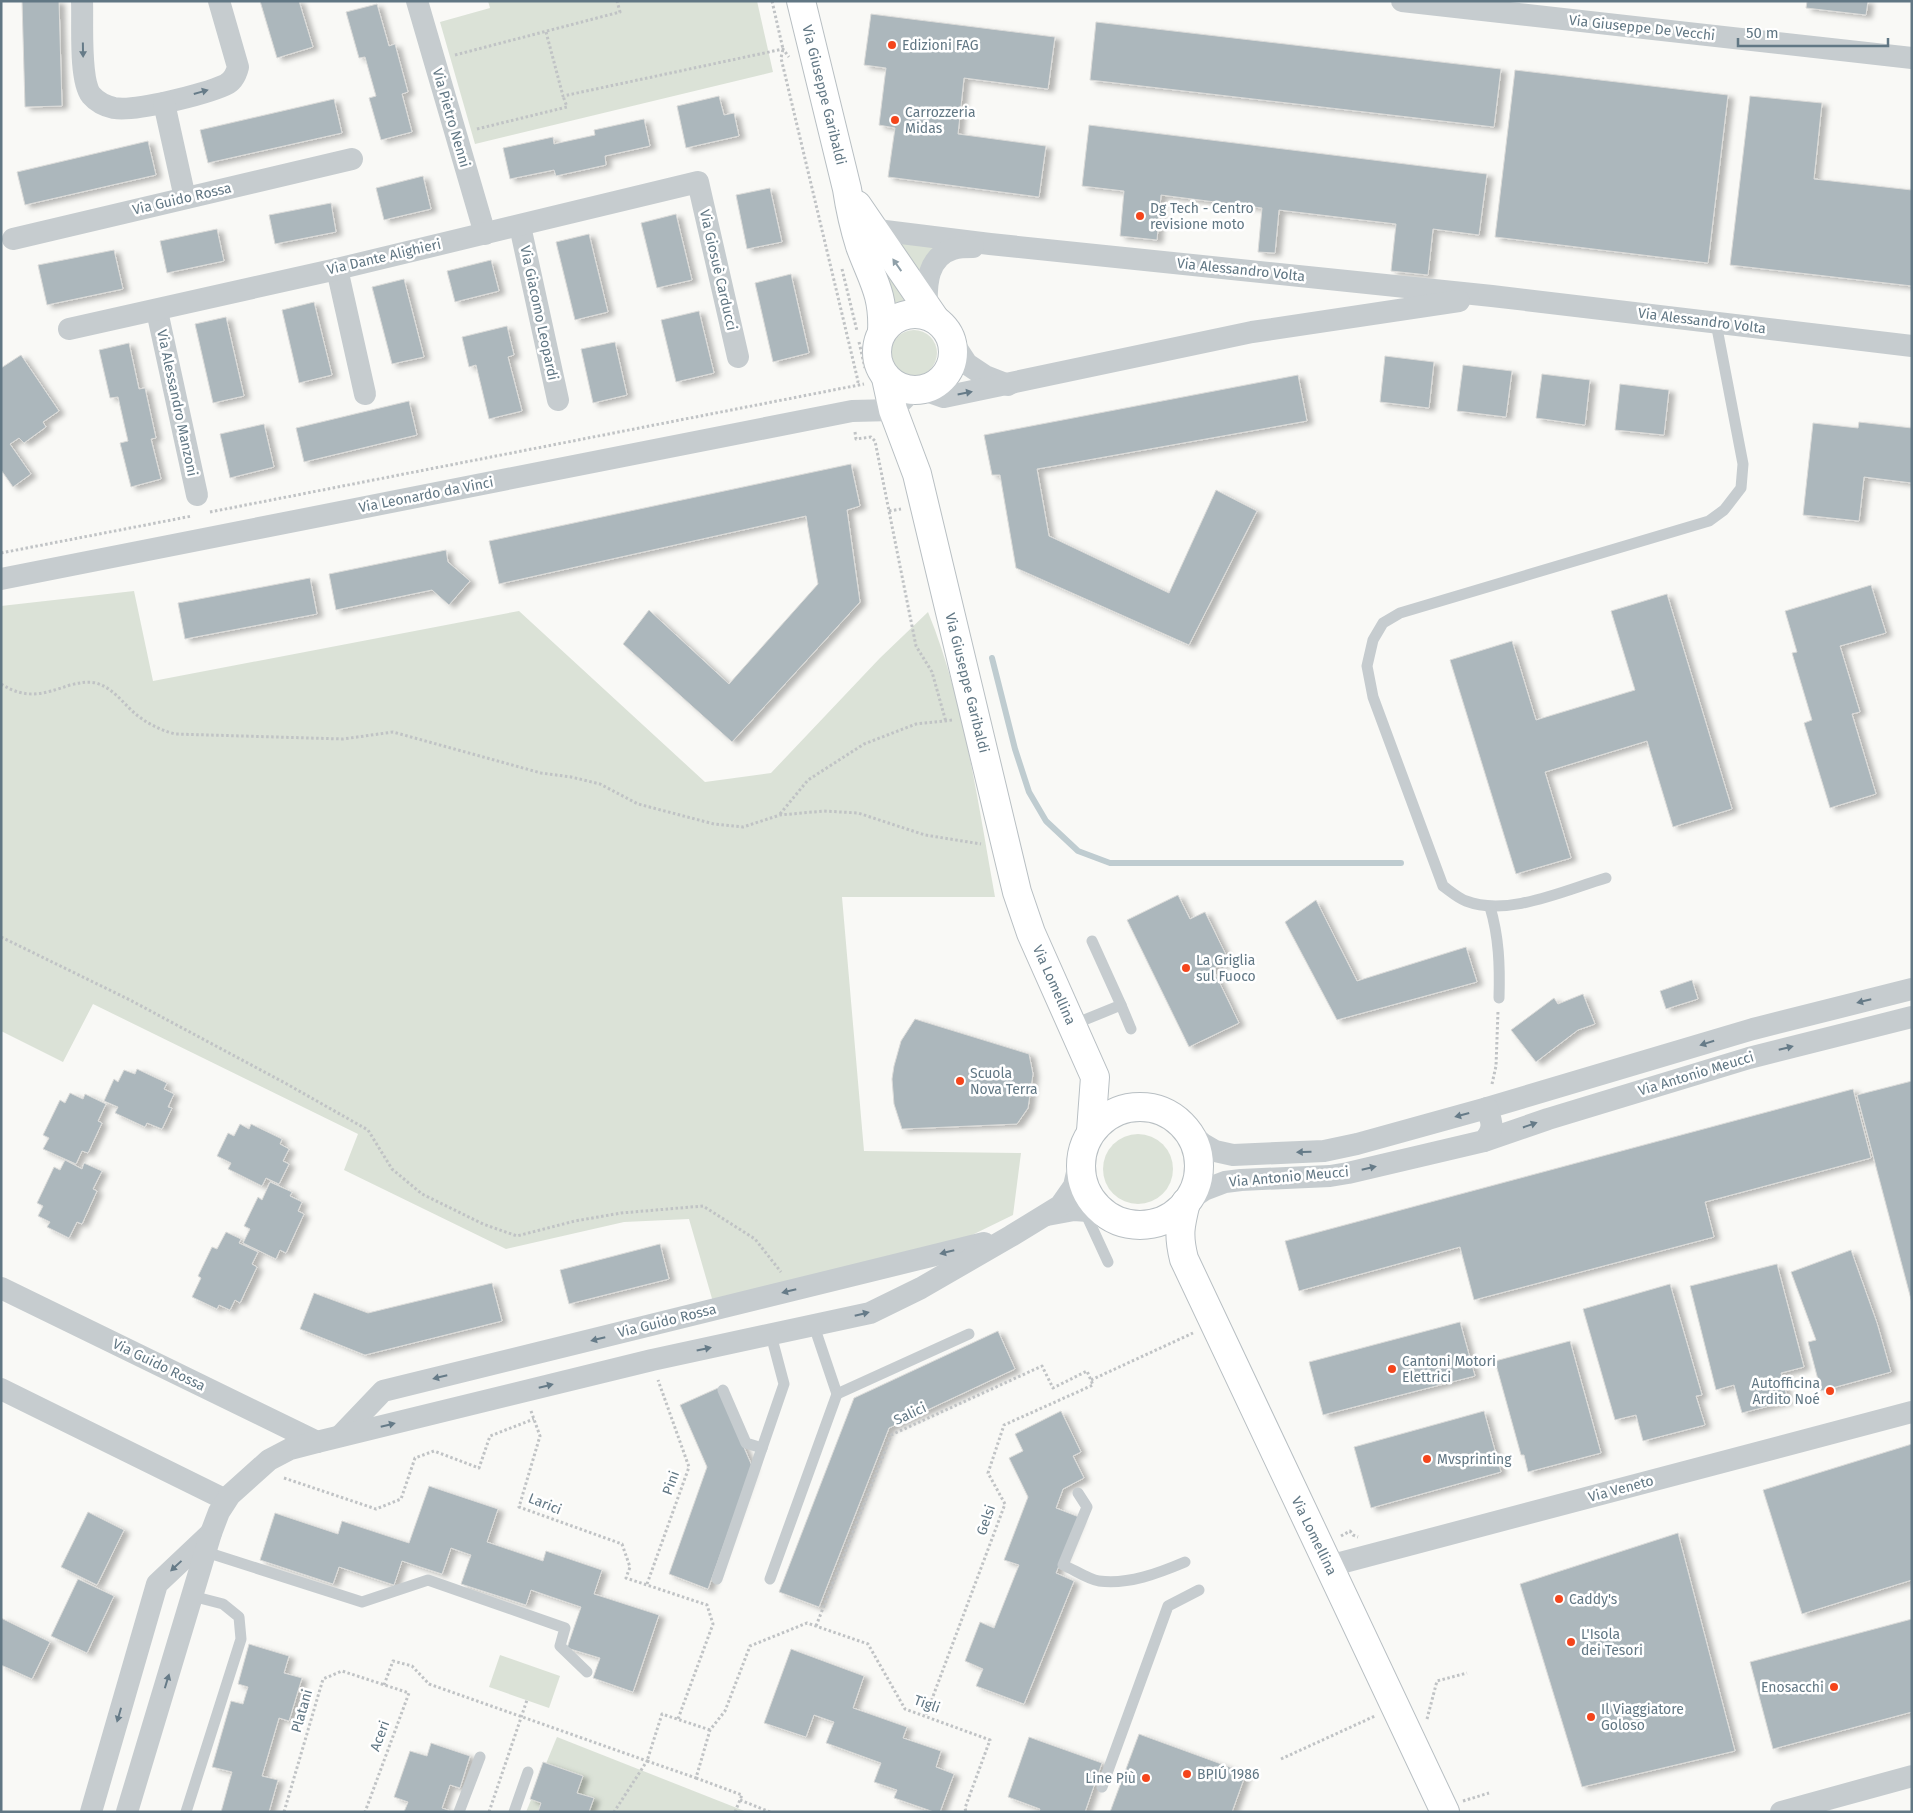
<svg xmlns="http://www.w3.org/2000/svg" width="1913" height="1813" viewBox="0 0 1913 1813" font-family="'Fira Sans',sans-serif">
<style>
.green{fill:#dbe2d7}
.lines{fill:none;stroke-linecap:round;stroke-linejoin:round}
.stream{stroke:#bfccd0;stroke-width:6}
.building{fill:#acb7bc;stroke:#dbdbd9;filter:url(#shadow)}
.secondary-casing{stroke:#b8bfc3;stroke-width:30}
.path{stroke:#c0c3c5;stroke-width:3;stroke-dasharray:2.5 2.5;stroke-linecap:butt}
.lane{stroke:#c6cccf;stroke-width:11}
.street{stroke:#c6cccf;stroke-width:22}
.secondary{stroke:#fff;stroke-width:28}
.oneway{fill:#667b88}
.oneway2{fill:#90a0a9}
.poi-dot{fill:#f4451c;stroke:#fff;stroke-width:2}
.labels{text-anchor:middle;dominant-baseline:central;stroke-width:5;stroke-linejoin:round;paint-order:stroke}
.street-label{font-size:14px;fill:#617784;stroke:#fff}
.poi-label{font-size:14px;fill:#617784;stroke:#fff;text-anchor:start}
</style>
<defs>
<filter id="shadow"><feDropShadow dx="5.5" dy="3" stdDeviation="2.5" flood-color="#0004"/></filter>
</defs>
<rect width="100%" height="100%" fill="#f9f9f6"/>
<!-- green -->
<g class="green">
<polygon points="488,1 757,1 773,72 475,144 440,22 490,8"/>
<polygon points="889,238 944,244 918,280"/>
<polygon points="866,241 915,309 894,313"/>
<circle cx="914" cy="353" r="23"/>
<path d="M134,591L153,681L519,611L705,782L771,773L880,658L928,612C964,700 978,803 995,897H842L864,1151L1021,1153L1013,1215L970,1236L713,1302L689,1219L624,1222L506,1249L344,1170L358,1134L93,1004L63,1062L1,1031V606Z"/>
<circle cx="1138" cy="1169" r="35"/>
<polygon points="500,1655 560,1676 549,1708 489,1687"/>
<polygon points="557,1737 747,1812 526,1812"/>
</g>
<g class="lines">
<!-- stream -->
<polyline class="stream" points="992,658 1015,749 1029,792 1046,821 1078,851 1110,863 1401,863"/>
</g>
<!-- building -->
<g class="building">
<polygon points="22,1 59,1 62,106 25,107"/>
<polygon points="260,1 299,1 313,47 277,58"/>
<polygon points="1807,1 1868,1 1866,15 1806,8"/>
<polygon points="377,4 389,46 395,44 408,92 402,94 412,132 381,140 369,98 376,96 365,57 359,58 346,12"/>
<polygon points="871,14 1055,37 1048,89 964,78 958,134 1046,146 1039,197 888,177 895,128 879,125 886,68 864,65"/>
<polygon points="1096,22 1501,69 1494,127 1090,80"/>
<polygon points="1515,70 1728,95 1708,263 1495,237"/>
<polygon points="719,96 724,115 734,113 739,136 686,148 677,106"/>
<polygon points="1750,96 1822,103 1814,179 1912,190 1912,286 1730,265"/>
<polygon points="334,99 342,133 208,163 200,130"/>
<polygon points="644,119 650,146 605,156 606,165 556,176 554,170 510,179 503,148 553,137 554,144 595,135 594,130"/>
<polygon points="1089,125 1487,174 1479,235 1433,229 1428,275 1391,271 1396,224 1279,210 1275,253 1258,252 1262,208 1161,195 1157,240 1120,236 1124,191 1082,186"/>
<polygon points="148,141 156,175 25,205 17,172"/>
<polygon points="423,176 431,209 384,220 376,188"/>
<polygon points="770,188 782,242 747,249 736,195"/>
<polygon points="331,203 336,232 275,244 269,215"/>
<polygon points="676,214 692,280 657,288 641,223"/>
<polygon points="217,229 224,261 167,273 160,241"/>
<polygon points="589,234 608,312 575,320 556,242"/>
<polygon points="114,250 123,289 47,305 38,265"/>
<polygon points="491,260 499,291 455,302 447,271"/>
<polygon points="791,274 809,353 773,362 755,283"/>
<polygon points="404,279 424,357 392,364 372,287"/>
<polygon points="314,302 332,375 299,383 282,310"/>
<polygon points="699,311 714,373 676,382 661,320"/>
<polygon points="226,317 244,396 213,403 195,324"/>
<polygon points="507,326 514,355 508,357 522,411 489,419 476,365 469,367 462,337"/>
<polygon points="615,342 627,395 593,403 581,349"/>
<polygon points="129,343 139,389 145,388 156,438 151,439 161,479 131,487 120,443 128,441 118,397 110,398 99,350"/>
<polygon points="21,355 59,411 43,422 46,427 24,443 19,438 10,444 31,474 13,487 1,470 1,368"/>
<polygon points="1385,356 1434,362 1429,408 1380,402"/>
<polygon points="1463,365 1512,371 1506,417 1457,411"/>
<polygon points="1542,374 1590,380 1585,425 1536,418"/>
<polygon points="1298,375 1307,421 1037,469 1049,536 1169,593 1216,490 1257,511 1189,645 1016,568 1000,475 992,475 984,435"/>
<polygon points="1620,384 1669,390 1664,435 1615,430"/>
<polygon points="409,401 417,435 304,462 296,428"/>
<polygon points="1859,422 1912,428 1912,483 1864,477 1859,521 1803,515 1813,423 1858,428"/>
<polygon points="264,424 274,467 230,478 220,434"/>
<polygon points="851,464 860,506 847,510 860,602 732,742 623,644 649,610 729,684 818,584 806,516 499,584 489,541"/>
<polygon points="446,550 448,562 470,581 449,605 432,590 336,610 329,574"/>
<polygon points="310,578 317,614 185,639 178,603"/>
<polygon points="1871,585 1886,633 1840,646 1860,712 1852,714 1876,794 1830,808 1804,723 1812,720 1792,653 1797,652 1785,611"/>
<polygon points="1667,594 1732,809 1673,827 1647,741 1545,772 1571,858 1516,874 1450,660 1512,641 1536,720 1635,690 1611,611"/>
<polygon points="1178,895 1190,919 1205,912 1229,961 1213,969 1239,1023 1189,1047 1127,920"/>
<polygon points="1316,900 1357,981 1466,947 1477,982 1337,1020 1285,922"/>
<polygon points="1692,980 1698,999 1666,1009 1660,991"/>
<polygon points="1583,994 1595,1024 1578,1030 1536,1062 1511,1030 1554,998 1558,1004"/>
<polygon points="915,1019 1029,1054 1033,1074 1028,1108 1017,1124 902,1129 894,1104 892,1079 894,1066 901,1041"/>
<polygon points="137,1069 167,1083 164,1089 174,1094 168,1107 172,1108 162,1129 147,1123 145,1127 115,1113 118,1107 104,1101 114,1079 118,1082 124,1070 135,1074"/>
<polygon points="1912,1081 1912,1303 1857,1095"/>
<polygon points="1853,1089 1871,1158 1705,1202 1714,1237 1474,1300 1460,1247 1299,1291 1285,1241"/>
<polygon points="70,1093 83,1099 85,1094 106,1104 98,1121 102,1123 88,1153 82,1151 76,1164 43,1149 49,1138 43,1135 60,1100 65,1103"/>
<polygon points="240,1124 249,1129 251,1124 282,1139 280,1144 289,1149 283,1161 289,1164 279,1184 266,1178 262,1186 228,1169 231,1163 217,1156 228,1133 234,1136"/>
<polygon points="65,1160 82,1169 84,1163 102,1171 93,1189 97,1191 82,1224 77,1222 69,1238 47,1227 50,1222 38,1216 43,1206 37,1203 54,1167 60,1170"/>
<polygon points="270,1182 292,1192 290,1196 302,1202 298,1211 304,1214 286,1253 280,1250 276,1259 243,1243 250,1229 244,1226 258,1197 262,1200"/>
<polygon points="226,1232 241,1239 239,1243 258,1252 252,1264 257,1267 240,1303 235,1300 230,1310 219,1305 217,1309 192,1297 201,1278 198,1276 212,1247 217,1249"/>
<polygon points="660,1244 669,1279 569,1304 560,1270"/>
<polygon points="1851,1250 1877,1323 1891,1372 1821,1391 1808,1342 1816,1340 1791,1272"/>
<polygon points="1777,1264 1804,1367 1781,1373 1788,1401 1742,1413 1734,1385 1716,1390 1690,1286"/>
<polygon points="492,1283 502,1321 365,1355 300,1329 314,1293 368,1313"/>
<polygon points="1670,1284 1702,1395 1696,1396 1705,1425 1643,1441 1636,1415 1615,1420 1583,1309"/>
<polygon points="1460,1322 1475,1376 1323,1415 1309,1362"/>
<polygon points="998,1331 1015,1369 889,1428 819,1607 779,1592 854,1398"/>
<polygon points="1570,1341 1601,1453 1528,1472 1524,1455 1521,1455 1495,1361"/>
<polygon points="718,1388 752,1466 708,1589 669,1574 707,1467 680,1405"/>
<polygon points="1061,1411 1081,1452 1073,1456 1084,1478 1063,1489 1056,1508 1079,1517 1056,1573 1074,1581 1024,1704 976,1686 983,1669 965,1661 980,1622 994,1628 1019,1565 1004,1560 1028,1497 1009,1458 1023,1451 1015,1434"/>
<polygon points="1484,1411 1501,1472 1371,1508 1354,1447"/>
<polygon points="1912,1444 1912,1580 1802,1614 1763,1490"/>
<polygon points="429,1486 498,1509 487,1542 543,1561 546,1551 602,1570 594,1594 659,1615 633,1692 593,1678 600,1658 567,1648 581,1607 531,1590 526,1605 461,1584 471,1555 451,1548 442,1574 402,1561 394,1585 339,1567 333,1584 260,1560 275,1513 338,1534 342,1521 409,1543"/>
<polygon points="88,1512 124,1530 97,1585 61,1567"/>
<polygon points="1678,1533 1735,1751 1582,1787 1520,1584"/>
<polygon points="78,1579 114,1596 87,1653 51,1636"/>
<polygon points="1,1618 50,1642 32,1679 1,1665"/>
<polygon points="1912,1619 1912,1712 1773,1749 1750,1662"/>
<polygon points="249,1644 289,1656 284,1673 302,1678 289,1721 279,1718 262,1776 278,1780 269,1812 221,1812 232,1772 212,1767 231,1701 243,1704 248,1687 238,1684"/>
<polygon points="791,1649 864,1676 853,1708 907,1727 903,1738 941,1751 936,1767 954,1774 940,1812 934,1812 894,1798 897,1790 874,1782 881,1763 826,1743 834,1722 814,1715 806,1737 764,1723"/>
<polygon points="1139,1734 1246,1773 1232,1812 1110,1812"/>
<polygon points="1029,1737 1102,1763 1085,1812 1039,1812 1040,1809 1008,1797"/>
<polygon points="431,1743 470,1756 460,1788 450,1785 442,1808 453,1812 404,1812 408,1802 394,1797 410,1751 427,1756"/>
<polygon points="543,1762 583,1776 577,1793 594,1798 589,1812 538,1812 541,1803 530,1799"/>
</g>
<g class="lines">
<defs>
<g id="secondary">
<path d="M801,1L847,189C850,209 854,227 860,246C872,279 884,294 882,332"/>
<polyline points="857,205 935,319"/>
<circle cx="915" cy="352" r="38"/>
<polyline points="886,378 893,410 917,474 1017,892 1031,933 1095,1077 1091,1131"/>
<circle cx="1140" cy="1166" r="59"/>
<path d="M1186,1202C1180,1226 1178,1235 1184,1259L1445,1812"/>
</g>
</defs>
<!-- secondary casing -->
<use href="#secondary" class="secondary-casing"/>
<!-- path -->
<g class="path">
<polyline points="772,1 783,49 781,58 858,381 857,385"/>
<polyline points="546,32 563,96 783,49 789,57"/>
<polyline points="455,55 620,12 617,1"/>
<polyline points="477,129 567,107 563,96"/>
<polyline points="842,269 857,331"/>
<polyline points="859,342 865,368"/>
<polyline points="855,432 856,439 871,437 875,441 916,646 932,672 946,722"/>
<polyline points="889,511 901,509"/>
<polyline points="210,512 864,384"/>
<polyline points="1,553 192,516"/>
<path d="M1,684C27,700 43,694 70,685C79,683 87,681 96,683C114,688 124,705 138,716C150,725 161,730 175,734L343,739L393,732L541,773L571,777L600,784L638,804L714,824L743,827L780,815L824,811L858,813L925,835L981,844"/>
<polyline points="780,814 808,780 864,744 916,724 953,720"/>
<polyline points="1,937 130,1000 285,1083 368,1130 392,1169 422,1194 483,1224 517,1236 575,1221 621,1213 703,1206 755,1239 781,1272"/>
<polyline points="1492,1084 1496,1066 1498,1011"/>
<polyline points="1091,1380 1193,1333"/>
<polyline points="531,1411 540,1436 519,1507 622,1544 630,1567 626,1578 707,1605 713,1624 678,1719"/>
<polyline points="284,1478 376,1509 401,1499 415,1458 434,1451 479,1468 490,1436 534,1419"/>
<polyline points="1341,1536 1350,1531 1353,1535 1358,1537"/>
<polyline points="647,1584 689,1467 658,1380"/>
<polyline points="816,1626 891,1435 1042,1366 1053,1388 1087,1371 1093,1385 1004,1425 988,1473 1005,1504 926,1715"/>
<polyline points="384,1685 393,1661 412,1666 429,1684 647,1761 614,1812"/>
<polyline points="1427,1719 1437,1681 1467,1673"/>
<polyline points="710,1730 662,1714 647,1761 696,1778 710,1730 725,1711 750,1646 807,1623 868,1644 905,1709 990,1740 965,1808 966,1812"/>
<polyline points="1281,1759 1375,1716"/>
<polyline points="696,1778 742,1795 735,1812"/>
<polyline points="740,1800 770,1812"/>
<polyline points="1463,1801 1489,1793"/>
<polyline points="284,1812 323,1679 342,1671 409,1693 365,1812"/>
<polyline points="489,1812 527,1700"/>
</g>
<!-- lane -->
<g class="lane">
<path d="M1606,878C1565,890 1508,917 1466,901C1458,898 1450,891 1443,886L1373,697L1367,666L1373,640L1383,623L1400,613L1709,521L1724,510L1741,488L1743,464L1716,323"/>
<path d="M1490,907C1499,937 1500,966 1499,998"/>
<polyline points="1121,1005 1131,1029"/>
<polyline points="1072,1025 1121,1005 1092,941"/>
<polyline points="1084,1210 1108,1262"/>
<polyline points="814,1326 837,1394 969,1334"/>
<polyline points="723,1390 746,1443 762,1448"/>
<path d="M1078,1493L1087,1507L1063,1565C1073,1569 1089,1580 1099,1581C1128,1585 1159,1573 1185,1562"/>
<polyline points="206,1552 362,1602 428,1580 565,1628 560,1646 587,1672"/>
<polyline points="717,1579 784,1384 771,1335"/>
<polyline points="770,1579 837,1394"/>
<polyline points="1102,1787 1168,1606 1199,1590"/>
<polyline points="186,1812 241,1639 239,1617 223,1604 192,1596"/>
<polyline points="459,1812 480,1757"/>
<polyline points="514,1812 528,1772"/>
</g>
<!-- street -->
<g class="street">
<path d="M82,1C83,23 79,79 91,95C97,102 105,106 114,108C135,112 205,94 225,85C232,82 236,75 238,67L219,1"/>
<polyline points="417,1 485,234"/>
<polyline points="1402,1 1912,58"/>
<polyline points="164,103 185,198"/>
<polyline points="520,226 558,400"/>
<polyline points="871,227 885,231 990,244 1492,296 1912,346"/>
<polyline points="13,239 352,159"/>
<polyline points="337,269 365,394"/>
<path d="M927,307C926,285 927,257 953,249C959,247 966,247 973,247"/>
<polyline points="157,311 197,495"/>
<polyline points="69,329 337,269 698,182 738,357"/>
<polyline points="952,341 967,364 985,376 1008,385"/>
<polyline points="924,390 944,397 1252,332 1459,301"/>
<polyline points="1,579 852,411 893,410 912,391"/>
<polyline points="1487,1108 1753,1029 1912,989"/>
<polyline points="1484,1141 1548,1119 1749,1058 1912,1017"/>
<path d="M1186,1202L1204,1190L1225,1182L1241,1180L1330,1176L1348,1173L1484,1141C1495,1128 1492,1123 1487,1108L1357,1144L1324,1151L1233,1155L1215,1151L1203,1144L1189,1132"/>
<polyline points="1047,1215 1074,1210 1102,1212"/>
<polyline points="1,1288 317,1442"/>
<polyline points="1,1389 226,1500"/>
<polyline points="340,1436 383,1391 984,1243"/>
<polyline points="1329,1566 1912,1412"/>
<polyline points="91,1812 157,1584 211,1533"/>
<polyline points="127,1812 211,1533 219,1512 230,1495 250,1477 269,1460 290,1449 317,1442 652,1360 870,1313 921,1288 1011,1236 1060,1206 1074,1186 1079,1164"/>
<polyline points="1781,1812 1912,1776"/>
</g>
<!-- secondary -->
<use href="#secondary" class="secondary"/>
</g>
<!-- one-way arrows -->
<defs><path id="oneway-solid" d="M-6-.8H1V-3.2L6.5 0L1 3.2V.8H-6Z" transform="scale(1.25)"/></defs>
<g class="oneway">
<use href="#oneway-solid" transform="translate(83 50) rotate(89)"/>
<use href="#oneway-solid" transform="translate(201 92) rotate(-16)"/>
<use href="#oneway-solid" transform="translate(965 393) rotate(-11)"/>
<use href="#oneway-solid" transform="translate(1864 1001) rotate(166)"/>
<use href="#oneway-solid" transform="translate(1707 1043) rotate(163)"/>
<use href="#oneway-solid" transform="translate(1786 1048) rotate(-14)"/>
<use href="#oneway-solid" transform="translate(1462 1115) rotate(165)"/>
<use href="#oneway-solid" transform="translate(1530 1125) rotate(-19)"/>
<use href="#oneway-solid" transform="translate(1304 1152) rotate(178)"/>
<use href="#oneway-solid" transform="translate(1369 1168) rotate(-13)"/>
<use href="#oneway-solid" transform="translate(947 1252) rotate(166)"/>
<use href="#oneway-solid" transform="translate(789 1291) rotate(166)"/>
<use href="#oneway-solid" transform="translate(862 1314) rotate(-14)"/>
<use href="#oneway-solid" transform="translate(598 1339) rotate(166)"/>
<use href="#oneway-solid" transform="translate(704 1349) rotate(-12)"/>
<use href="#oneway-solid" transform="translate(440 1377) rotate(166)"/>
<use href="#oneway-solid" transform="translate(546 1386) rotate(-14)"/>
<use href="#oneway-solid" transform="translate(388 1425) rotate(-14)"/>
<use href="#oneway-solid" transform="translate(176 1566) rotate(137)"/>
<use href="#oneway-solid" transform="translate(167 1681) rotate(-73)"/>
<use href="#oneway-solid" transform="translate(119 1715) rotate(106)"/>
</g>
<use class="oneway2" href="#oneway-solid" transform="translate(897 265) rotate(-125)"/>
<!-- markers -->
<g class="poi-dot">
<circle cx="892" cy="45" r="5"/>
<circle cx="895" cy="120" r="5"/>
<circle cx="1140" cy="216" r="5"/>
<circle cx="1186" cy="968" r="5"/>
<circle cx="960" cy="1081" r="5"/>
<circle cx="1392" cy="1369" r="5"/>
<circle cx="1830" cy="1391" r="5"/>
<circle cx="1427" cy="1459" r="5"/>
<circle cx="1559" cy="1599" r="5"/>
<circle cx="1571" cy="1642" r="5"/>
<circle cx="1834" cy="1687" r="5"/>
<circle cx="1591" cy="1717" r="5"/>
<circle cx="1187" cy="1774" r="5"/>
<circle cx="1146" cy="1778" r="5"/>
</g>
<g class="labels">
<!-- street labels -->
<g class="street-label">
<text transform="translate(1642 28) rotate(6)">Via Giuseppe De Vecchi</text>
<text transform="translate(824 95) rotate(76)">Via Giuseppe Garibaldi</text>
<text transform="translate(451 118) rotate(74)">Via Pietro Nenni</text>
<text transform="translate(182 199) rotate(-13)">Via Guido Rossa</text>
<text transform="translate(384 257) rotate(-13)">Via Dante Alighieri</text>
<text transform="translate(718 270) rotate(77)">Via Giosuè Carducci</text>
<text transform="translate(1241 270) rotate(6)">Via Alessandro Volta</text>
<text transform="translate(539 313) rotate(78)">Via Giacomo Leopardi</text>
<text transform="translate(1702 321) rotate(7)">Via Alessandro Volta</text>
<text transform="translate(177 403) rotate(78)">Via Alessandro Manzoni</text>
<text transform="translate(426 495) rotate(-11)">Via Leonardo da Vinci</text>
<text transform="translate(967 683) rotate(76)">Via Giuseppe Garibaldi</text>
<text transform="translate(1054 985) rotate(66)">Via Lomellina</text>
<text transform="translate(1696 1074) rotate(-17)">Via Antonio Meucci</text>
<text transform="translate(1289 1177) rotate(-5)">Via Antonio Meucci</text>
<text transform="translate(667 1321) rotate(-14)">Via Guido Rossa</text>
<text transform="translate(159 1365) rotate(26)">Via Guido Rossa</text>
<text transform="translate(910 1414) rotate(-25)">Salici</text>
<text transform="translate(671 1483) rotate(-70)">Pini</text>
<text transform="translate(1621 1489) rotate(-15)">Via Veneto</text>
<text transform="translate(545 1504) rotate(22)">Larici</text>
<text transform="translate(986 1520) rotate(-71)">Gelsi</text>
<text transform="translate(1314 1536) rotate(64)">Via Lomellina</text>
<text transform="translate(927 1704) rotate(20)">Tigli</text>
<text transform="translate(302 1711) rotate(-74)">Platani</text>
<text transform="translate(380 1736) rotate(-70)">Aceri</text>
</g>
<!-- poi labels -->
<g class="poi-label">
<text x="902" y="45">Edizioni FAG</text>
<text x="905" y="112">Carrozzeria<tspan x="905" dy="16">Midas</tspan></text>
<text x="1150" y="208">Dg Tech - Centro<tspan x="1150" dy="16">revisione moto</tspan></text>
<text x="1196" y="960">La Griglia<tspan x="1196" dy="16">sul Fuoco</tspan></text>
<text x="970" y="1073">Scuola<tspan x="970" dy="16">Nova Terra</tspan></text>
<text x="1402" y="1361">Cantoni Motori<tspan x="1402" dy="16">Elettrici</tspan></text>
<text x="1820" y="1383" text-anchor="end">Autofficina<tspan x="1820" dy="16">Ardito Noé</tspan></text>
<text x="1437" y="1459">Mvsprinting</text>
<text x="1569" y="1599">Caddy's</text>
<text x="1581" y="1634">L'Isola<tspan x="1581" dy="16">dei Tesori</tspan></text>
<text x="1824" y="1687" text-anchor="end">Enosacchi</text>
<text x="1601" y="1709">Il Viaggiatore<tspan x="1601" dy="16">Goloso</tspan></text>
<text x="1197" y="1774">BPIÚ 1986</text>
<text x="1136" y="1778" text-anchor="end">Line Più</text>
</g>
</g>
<!-- border -->
<rect width="1913" height="1813" fill="none" stroke="#617784" stroke-width="5"/>
<!-- scale -->
<path d="M1738 38v8h150v-8" fill="none" stroke="#617784" stroke-width="2.5"/>
<text x="1746" y="38" font-size="15" fill="#617784" stroke="#ffffff" stroke-width="4" paint-order="stroke">50 m</text>
</svg>
